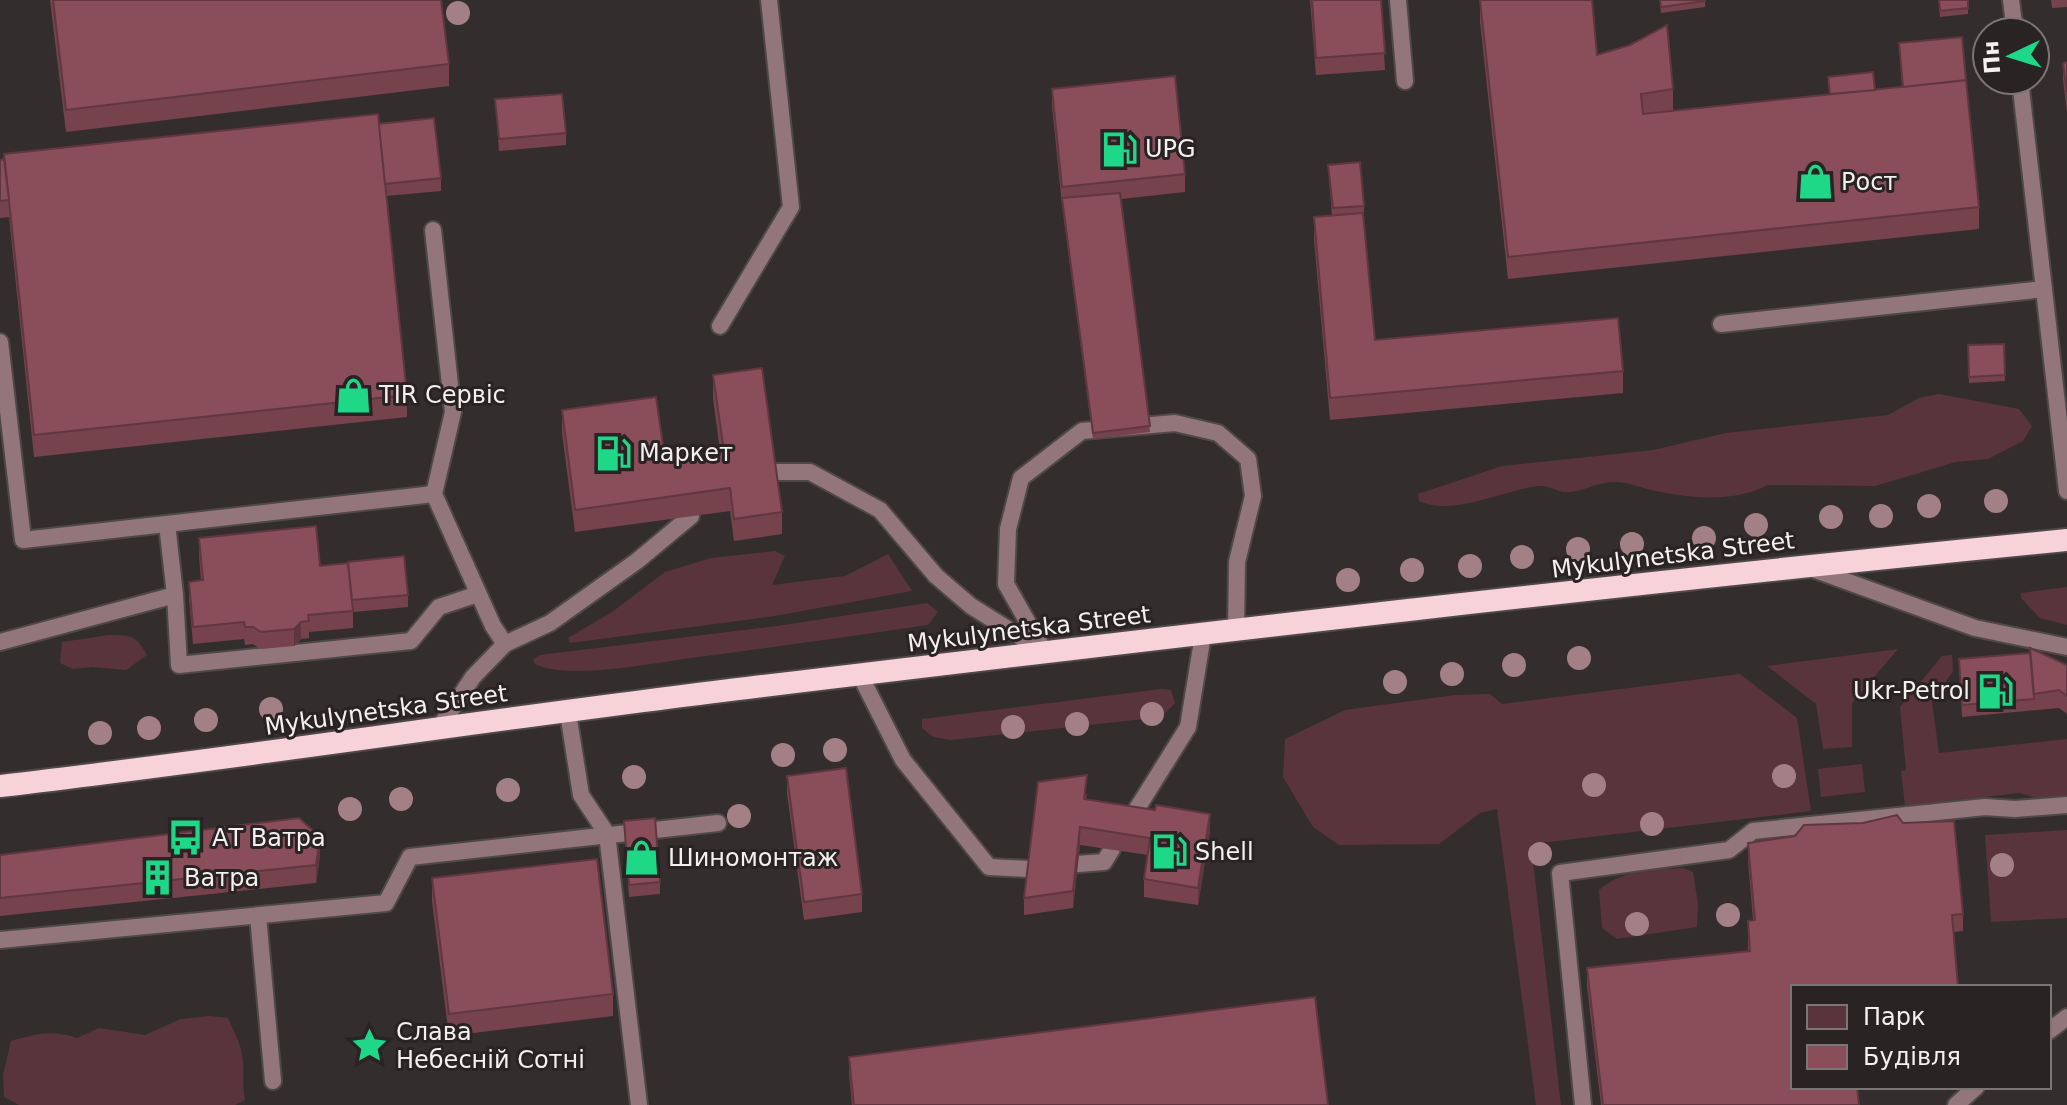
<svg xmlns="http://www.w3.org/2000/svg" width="2067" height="1105" viewBox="0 0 2067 1105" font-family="'DejaVu Sans',sans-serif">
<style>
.green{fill:#59343c}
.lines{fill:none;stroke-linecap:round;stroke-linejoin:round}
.service-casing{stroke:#4f4849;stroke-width:20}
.trunk-casing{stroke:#4f4849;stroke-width:26}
.service{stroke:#93767b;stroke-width:16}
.trunk{stroke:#f8d2d9;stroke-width:22}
.tree{fill:#a38085}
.wall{fill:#76434d}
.shaded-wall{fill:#60373f}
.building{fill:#894e5a;stroke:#60373f;stroke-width:2}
.labels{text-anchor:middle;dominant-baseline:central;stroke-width:6;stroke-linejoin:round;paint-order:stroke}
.poi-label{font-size:24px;fill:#f4eff0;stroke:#2a2324;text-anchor:start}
.street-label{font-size:24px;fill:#f4eff0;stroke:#2a2324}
</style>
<rect width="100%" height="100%" fill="#342d2e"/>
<!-- green -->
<g class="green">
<path d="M1939,394L2019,409L2032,426L2023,441L1988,459L1956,462L1875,486L1768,485C1731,504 1686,498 1647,489C1632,485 1621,480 1605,483C1593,485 1581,491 1569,492C1559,493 1549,485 1539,486C1503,490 1452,517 1419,501L1418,494L1502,466L1653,450L1726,433L1888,415L1919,398Z"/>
<polygon points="775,551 785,556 772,585 845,576 888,554 912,591 775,616 570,643 568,638 612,612 665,572 711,558"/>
<polygon points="2067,587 2067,625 2040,618 2021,598 2021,593"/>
<path d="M927,603L938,612L928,625C852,636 775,647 698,657C658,662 570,681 535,664L533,660L540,655L777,626Z"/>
<path d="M109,635C131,635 136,635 147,655L126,670L92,667L73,669L60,663L62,642Z"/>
<polygon points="1898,649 1852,703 1852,747 1823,749 1816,704 1767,666"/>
<polygon points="1952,655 1953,671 1932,702 1939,753 2067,739 2067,796 2038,798 2020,793 1905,806 1901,771 1906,770 1900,707 1942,656"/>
<polygon points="1740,674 1797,718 1811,811 1531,844 1561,1105 1536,1105 1497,809 1480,813 1439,844 1339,845 1313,827 1283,777 1285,739 1345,710 1455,695 1490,694 1502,704"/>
<polygon points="1161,689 1171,690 1175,703 1165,713 1153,718 951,740 933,737 922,728 922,719"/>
<polygon points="1862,764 1865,792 1821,797 1818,769"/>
<polygon points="2067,830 2067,918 1991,922 1985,835"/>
<path d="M1683,868L1693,872L1698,904L1697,927L1617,939L1602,928L1599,890C1623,869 1653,870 1683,868Z"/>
<path d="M210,1016L228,1018C234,1032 242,1046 243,1061C244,1075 242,1086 245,1100L235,1105H19L4,1097L3,1075L11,1041C34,1034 55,1029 77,1038L99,1028L145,1035L181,1019Z"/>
</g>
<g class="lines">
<defs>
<g id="service">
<polyline points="1398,0 1405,81"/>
<polyline points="2011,0 2015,32"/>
<polyline points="2020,80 2067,491"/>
<polyline points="433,230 453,412 434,494 493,626 505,644"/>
<polyline points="1721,324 2044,289"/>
<polyline points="720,326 791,207 769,0"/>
<polyline points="0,342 23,540 434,494"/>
<polyline points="773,472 810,472 880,510 936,576 971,606 1043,651"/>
<polyline points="1810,568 1975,628 2067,647"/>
<polyline points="175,595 179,665 411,641 439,607 478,594"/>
<polyline points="0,642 175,595 167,524"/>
<polyline points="1044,651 1006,584 1008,529 1021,478 1082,431 1175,423 1218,433 1248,459 1253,496 1237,562 1236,631"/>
<polyline points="860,675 903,760 989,867 1029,869"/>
<polyline points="568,713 581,795 607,834 639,1105"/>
<polyline points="439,728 473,677 505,644 550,623 637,561 691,516"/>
<polyline points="1128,823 1188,727 1203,635"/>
<polyline points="1078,864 1104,862 1112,849"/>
<polyline points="258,916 273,1081"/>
<polyline points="0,940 386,903 410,857 718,823"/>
<polyline points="2049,1031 2067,1017"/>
<polyline points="1583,1105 1560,873 1729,850 1753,831 1985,807 2015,809 2067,805"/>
<polyline points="1956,1105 1976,1087"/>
</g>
<path id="trunk" d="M0,786C249,757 497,718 747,688C1186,635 1626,583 2067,540"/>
</defs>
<!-- service casing -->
<use href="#service" class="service-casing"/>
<!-- trunk casing -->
<use href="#trunk" class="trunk-casing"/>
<!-- service -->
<use href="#service" class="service"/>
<!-- trunk -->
<use href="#trunk" class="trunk"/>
</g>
<!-- trees -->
<g class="tree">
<circle cx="458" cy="13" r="12"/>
<circle cx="1996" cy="501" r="12"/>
<circle cx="1929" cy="506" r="12"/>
<circle cx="1881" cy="516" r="12"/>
<circle cx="1831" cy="517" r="12"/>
<circle cx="1756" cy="525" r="12"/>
<circle cx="1704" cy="538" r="12"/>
<circle cx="1632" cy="544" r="12"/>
<circle cx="1578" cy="549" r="12"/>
<circle cx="1522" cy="557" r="12"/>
<circle cx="1470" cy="566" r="12"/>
<circle cx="1412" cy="570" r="12"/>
<circle cx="1348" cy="580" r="12"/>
<circle cx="1579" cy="658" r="12"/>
<circle cx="1514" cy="665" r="12"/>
<circle cx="1452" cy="674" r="12"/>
<circle cx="1395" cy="682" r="12"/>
<circle cx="271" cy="709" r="12"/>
<circle cx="1152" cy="714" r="12"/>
<circle cx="206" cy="720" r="12"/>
<circle cx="1077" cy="724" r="12"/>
<circle cx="1013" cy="727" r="12"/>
<circle cx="149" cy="728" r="12"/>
<circle cx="100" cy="733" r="12"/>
<circle cx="835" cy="750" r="12"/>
<circle cx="783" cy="755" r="12"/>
<circle cx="1784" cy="776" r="12"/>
<circle cx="634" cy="777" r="12"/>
<circle cx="1594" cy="785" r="12"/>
<circle cx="508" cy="790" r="12"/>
<circle cx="401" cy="799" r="12"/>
<circle cx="350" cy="809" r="12"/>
<circle cx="739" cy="816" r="12"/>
<circle cx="1652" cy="824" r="12"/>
<circle cx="1540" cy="854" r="12"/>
<circle cx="2002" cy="865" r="12"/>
<circle cx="1728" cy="915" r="12"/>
<circle cx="1637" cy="924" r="12"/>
</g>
<!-- wall -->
<g class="wall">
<polygon points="50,0 441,0 449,64 449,86 66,132"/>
<polygon points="1310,0 1381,0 1385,70 1316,75"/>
<polygon points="1480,0 1673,89 1673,111 1902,87 1899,43 1966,80 1979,207 1979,229 1508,279 1480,22"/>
<polygon points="1660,0 1705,0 1705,7 1661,13"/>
<polygon points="1939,0 1968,0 1968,14 1940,17"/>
<polygon points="2051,0 2067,0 2067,7 2052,8"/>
<polygon points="2067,62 2067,112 2063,80 2063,63"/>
<polygon points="1052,89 1185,174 1185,192 1121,199 1150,432 1093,439 1062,205 1052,106"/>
<polygon points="495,99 566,133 566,145 499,151"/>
<polygon points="379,124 441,178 441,191 386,196 407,395 407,417 34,457 9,217 0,218 0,160"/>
<polygon points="1328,165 1364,206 1364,218 1375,340 1623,371 1623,393 1330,420 1314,240 1314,217 1332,216"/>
<polygon points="2004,344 2005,381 1969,383 1968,345"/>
<polygon points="713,375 782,512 782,534 734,541 730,511 575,532 562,433 562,410 665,459 720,451 713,398"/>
<polygon points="199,538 320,566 408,595 408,607 353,612 353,628 309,632 309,638 301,639 294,646 261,649 253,644 245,645 244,639 193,644 189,599 189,582 201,581 199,555"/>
<polygon points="2030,654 2067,665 2067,714 2059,708 1962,717 1959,659"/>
<polygon points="787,776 862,894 862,912 804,920 787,793"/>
<polygon points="1087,793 1086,799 1210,831 1198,905 1144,897 1144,879 1148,855 1080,845 1073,908 1024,915 1024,898"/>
<polygon points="624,821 660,882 660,894 629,897"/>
<polygon points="1748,843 1963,914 1963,931 1954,932 1793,987 1859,1105 1601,1105 1587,986 1587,968 1748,951 1748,921 1753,920 1748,860"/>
<polygon points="0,855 320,855 316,883 0,916"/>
<polygon points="432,878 613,994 613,1016 449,1036 432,901"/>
<polygon points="849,1057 1328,1105 852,1105 849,1074"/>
</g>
<!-- shaded-wall -->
<g class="shaded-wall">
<polygon points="301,622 301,639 294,646 294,629"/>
<polygon points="1210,814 1210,831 1198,905 1198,888"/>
<polygon points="1080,827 1080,845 1073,908 1073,891"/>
<polygon points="320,837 320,855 316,883 316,865"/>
</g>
<!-- building -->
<g class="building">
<polygon points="53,0 441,0 449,64 66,110"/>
<polygon points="1312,0 1381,0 1385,53 1316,58"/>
<polygon points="1480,0 1592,0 1597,55 1630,45 1667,25 1673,89 1641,94 1643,114 1966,80 1979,207 1508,257"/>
<polygon points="1660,0 1705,0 1705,1 1661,7"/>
<polygon points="1939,0 1968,0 1968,8 1940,11"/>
<polygon points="1962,37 1966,80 1903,87 1899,43"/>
<polygon points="2067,62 2067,95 2063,63"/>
<polygon points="1873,72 1875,90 1830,94 1828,77"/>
<polygon points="1175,76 1185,174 1062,187 1052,89"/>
<polygon points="562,94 566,133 499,139 495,99"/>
<polygon points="378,114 407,395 34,435 4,154"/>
<polygon points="434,118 441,178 385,184 379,124"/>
<polygon points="4,159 9,200 0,201 0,160"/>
<polygon points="1360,162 1364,206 1333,208 1328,165"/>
<polygon points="1120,193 1150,426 1093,433 1062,198"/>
<polygon points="1363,213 1375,340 1618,318 1623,371 1330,398 1314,217"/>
<polygon points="2004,344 2005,375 1969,377 1968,345"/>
<polygon points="762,368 782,512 734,519 730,488 575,510 562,410 656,397 665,459 724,451 713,375"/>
<polygon points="316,526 320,566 348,563 353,611 308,615 309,621 301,622 294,629 261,632 253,627 245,627 244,622 193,627 189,582 203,580 199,538"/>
<polygon points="404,556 408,595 352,600 348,562"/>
<polygon points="2030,648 2067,665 2067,696 2059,690 2034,694"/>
<polygon points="2030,653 2034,699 1962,705 1959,659"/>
<polygon points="846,768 862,894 804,902 787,776"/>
<polygon points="1087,775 1084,799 1155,810 1156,805 1210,814 1198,888 1144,879 1150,838 1080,827 1073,891 1024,898 1038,782"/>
<polygon points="1897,815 1903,823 1954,821 1963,914 1952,915 1958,987 1793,987 1793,1087 1857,1087 1859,1105 1603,1105 1587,968 1750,951 1748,921 1755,920 1748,843 1795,836 1804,825 1863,823"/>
<polygon points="299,818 320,837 316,865 0,898 0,855"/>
<polygon points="655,818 660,882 629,885 624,821"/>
<polygon points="597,859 613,994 449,1014 432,878"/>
<polygon points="1315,997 1328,1105 854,1105 849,1057"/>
</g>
<!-- icons -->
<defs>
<symbol id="fuel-bare" viewBox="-9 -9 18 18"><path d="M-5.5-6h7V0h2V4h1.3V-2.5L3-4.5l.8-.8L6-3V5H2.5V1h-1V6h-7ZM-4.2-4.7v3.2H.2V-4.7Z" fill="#1ed888" stroke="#2a2324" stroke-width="2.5" paint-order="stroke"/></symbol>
<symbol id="shop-bare" viewBox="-9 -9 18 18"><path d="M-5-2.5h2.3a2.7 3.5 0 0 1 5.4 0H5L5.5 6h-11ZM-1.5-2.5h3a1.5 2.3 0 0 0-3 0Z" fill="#1ed888" stroke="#2a2324" stroke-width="2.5" paint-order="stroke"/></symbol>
<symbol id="bus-bare" viewBox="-9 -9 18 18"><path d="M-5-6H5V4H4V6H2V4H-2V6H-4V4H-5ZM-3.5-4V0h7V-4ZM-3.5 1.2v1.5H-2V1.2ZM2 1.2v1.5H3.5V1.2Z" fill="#1ed888" stroke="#2a2324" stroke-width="2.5" paint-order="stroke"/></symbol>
<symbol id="building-bare" viewBox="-9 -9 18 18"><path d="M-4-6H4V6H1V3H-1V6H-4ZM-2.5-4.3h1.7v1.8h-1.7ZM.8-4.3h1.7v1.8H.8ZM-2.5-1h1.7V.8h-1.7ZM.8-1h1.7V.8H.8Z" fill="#1ed888" stroke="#2a2324" stroke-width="2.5" paint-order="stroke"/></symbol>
<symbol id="sight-bare" viewBox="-9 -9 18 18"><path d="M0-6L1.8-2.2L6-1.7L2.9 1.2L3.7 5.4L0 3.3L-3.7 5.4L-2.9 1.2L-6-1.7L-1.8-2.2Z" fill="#1ed888" stroke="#2a2324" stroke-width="2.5" paint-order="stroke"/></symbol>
</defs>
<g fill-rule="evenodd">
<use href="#fuel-bare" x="1094" y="124" width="51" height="51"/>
<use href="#shop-bare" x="1790" y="156" width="51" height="51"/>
<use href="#shop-bare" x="328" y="370" width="51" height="51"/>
<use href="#fuel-bare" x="588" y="428" width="51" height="51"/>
<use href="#fuel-bare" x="1970" y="666" width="51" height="51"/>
<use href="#bus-bare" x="160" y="812" width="51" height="51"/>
<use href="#fuel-bare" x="1144" y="826" width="51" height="51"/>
<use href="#shop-bare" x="616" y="832" width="51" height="51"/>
<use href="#building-bare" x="132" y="852" width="51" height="51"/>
<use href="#sight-bare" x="344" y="1020" width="51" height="51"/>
</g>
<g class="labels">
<!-- poi labels -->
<g class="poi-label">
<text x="1145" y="149">UPG</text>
<text x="1841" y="182">Рост</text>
<text x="379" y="395">TIR Сервіс</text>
<text x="639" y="453">Маркет</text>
<text x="1970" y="691" text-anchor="end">Ukr-Petrol</text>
<text x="212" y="838">АТ Ватра</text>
<text x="1195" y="852">Shell</text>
<text x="668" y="858">Шиномонтаж</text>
<text x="184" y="878">Ватра</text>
<text x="396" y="1032">Слава<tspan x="396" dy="28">Небесній Сотні</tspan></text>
</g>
<!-- street labels -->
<g class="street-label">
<text transform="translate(1673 555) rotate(-7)">Mykulynetska Street</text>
<text transform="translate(1029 629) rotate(-7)">Mykulynetska Street</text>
<text transform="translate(386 710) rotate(-8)">Mykulynetska Street</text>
</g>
</g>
<!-- legend -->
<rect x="1791" y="985" width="260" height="104" fill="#2a2324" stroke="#7b7576" stroke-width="2"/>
<rect x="1807" y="1005" width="40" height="24" fill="#59343c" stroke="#7b7576" stroke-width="2"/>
<text x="1863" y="1025" font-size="24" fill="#f4eff0">Парк</text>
<rect x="1807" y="1045" width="40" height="24" fill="#894e5a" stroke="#7b7576" stroke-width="2"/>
<text x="1863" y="1065" font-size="24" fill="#f4eff0">Будівля</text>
<!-- north arrow -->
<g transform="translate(2011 56) rotate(266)"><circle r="38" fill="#2a2324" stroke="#7b7576" stroke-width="2"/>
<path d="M0-6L14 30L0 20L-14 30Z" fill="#1ed888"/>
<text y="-12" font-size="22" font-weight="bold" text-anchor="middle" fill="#f4eff0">Пн</text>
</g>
</svg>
